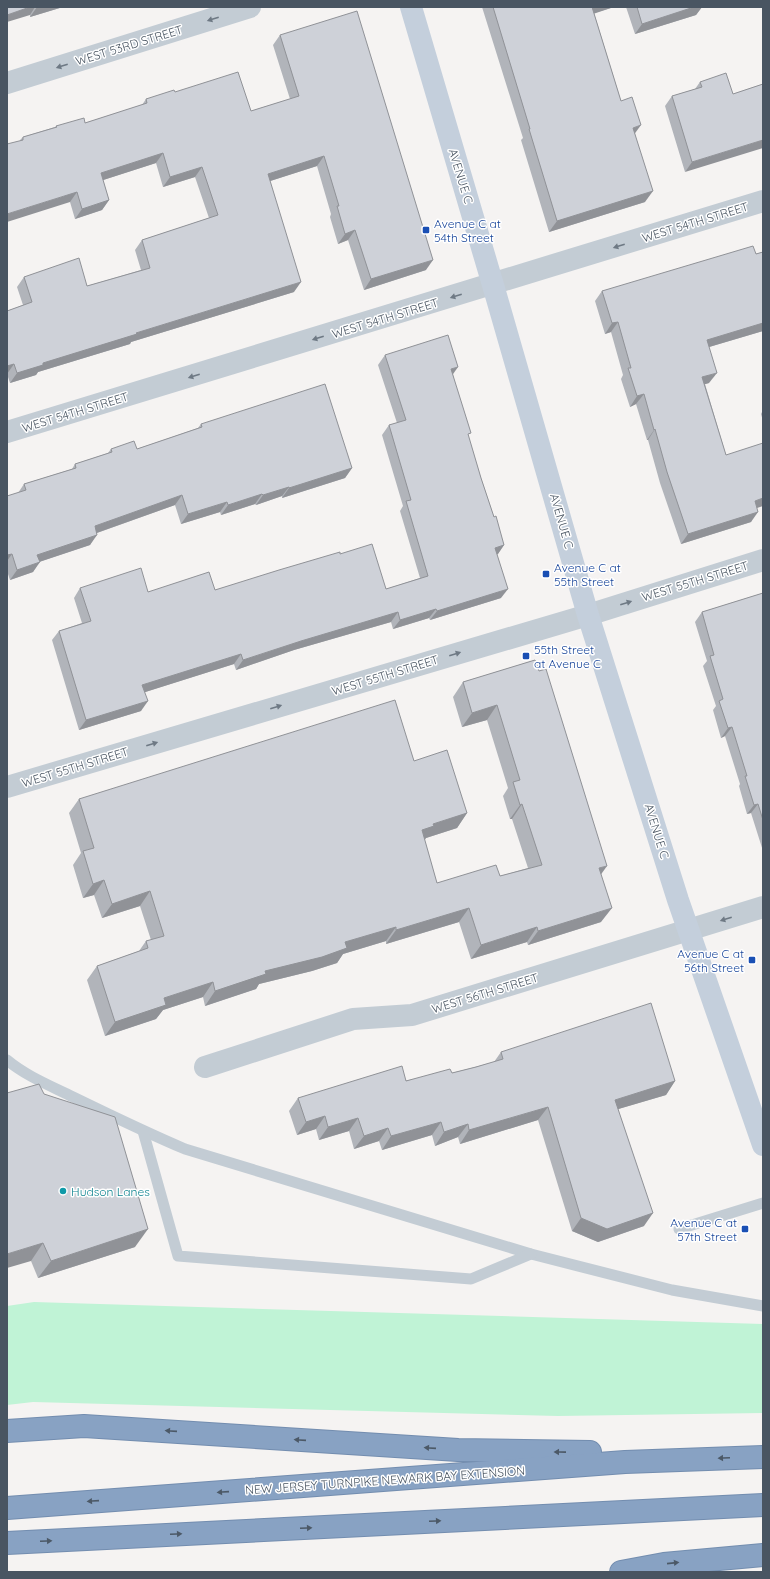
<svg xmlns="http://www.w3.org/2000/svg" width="770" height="1579" viewBox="0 0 770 1579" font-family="Quicksand,sans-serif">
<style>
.grass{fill:#c0f3d6}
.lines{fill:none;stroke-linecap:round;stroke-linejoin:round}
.motorway-casing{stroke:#738daf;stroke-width:24}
.service{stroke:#c3ccd4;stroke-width:11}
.minor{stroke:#c3ccd4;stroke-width:22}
.tertiary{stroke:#c3ccd4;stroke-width:22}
.secondary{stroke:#c4cfdc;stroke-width:22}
.motorway{stroke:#88a2c3;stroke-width:22}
.wall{fill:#b1b4ba}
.shaded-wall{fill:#909297}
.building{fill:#ced1d8;stroke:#909297}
.oneway{fill:#6e7984}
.oneway2{fill:#4c5967}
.transit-dot{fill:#1a4fb4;stroke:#fff;stroke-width:1.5}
.culture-dot{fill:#0f9aa8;stroke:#fff;stroke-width:1.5}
.labels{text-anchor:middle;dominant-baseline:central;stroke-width:3;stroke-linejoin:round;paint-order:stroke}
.street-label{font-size:12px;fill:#495562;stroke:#fff}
.transit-label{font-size:12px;fill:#164399;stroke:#fff;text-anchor:start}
.culture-label{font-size:12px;fill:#0d838f;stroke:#fff;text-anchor:start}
</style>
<rect width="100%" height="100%" fill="#f5f3f2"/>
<!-- grass -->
<polygon class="grass" points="34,1302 763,1324 763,1413 558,1416 33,1402 7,1405 7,1306"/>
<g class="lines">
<defs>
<g id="motorway">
<polyline points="7,1431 84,1426 458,1450 590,1452"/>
<polyline points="7,1508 625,1462 763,1457"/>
<polyline points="7,1543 763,1505"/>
<polyline points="621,1572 664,1564 763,1555"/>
</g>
</defs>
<!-- motorway casing -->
<use href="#motorway" class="motorway-casing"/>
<!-- service -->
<g class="service">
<path d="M7,1060C26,1076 51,1086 73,1097C110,1115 147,1133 185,1149L531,1254L672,1290L763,1306"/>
<polyline points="143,1131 178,1256 471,1279 531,1254"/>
<polyline points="679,1229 763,1203"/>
</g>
<!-- minor -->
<g class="minor">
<polyline points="7,432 763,201"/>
<polyline points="7,787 588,615 763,560"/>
<polyline points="205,1067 353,1019 412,1015 763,907"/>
</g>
<!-- tertiary -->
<polyline class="tertiary" points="7,83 250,7"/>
<!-- secondary -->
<polyline class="secondary" points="411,7 493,285 588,615 678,900 763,1145"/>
<!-- motorway -->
<use href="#motorway" class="motorway"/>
</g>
<!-- wall -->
<g class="wall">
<polygon points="7,7 63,7 30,17 30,15"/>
<polygon points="482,7 614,7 594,13 621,101 635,134 645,202 549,232 521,140 523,138"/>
<polygon points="626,7 702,7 696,15 635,34"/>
<polygon points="280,35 426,270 364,290 348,240 338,244 330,217 331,214 317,166 270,181 294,292 131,342 130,344 38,372 36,375 10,383 7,374 7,311 23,305 17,287 24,277 87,286 141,270 135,250 142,240 209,218 195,177 163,187 156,163 103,180 109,200 102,210 75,219 70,202 20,140 23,137 55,127 56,126 85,123 142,105 146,99 175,92 251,111 290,99 273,45"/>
<polygon points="700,82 733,94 763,84 685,172 665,106 672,96 695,89"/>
<polygon points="763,252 763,331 709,347 709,383 705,384 726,455 757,508 751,522 681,544 660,483 648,440 647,440 636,404 630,407 621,379 623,375 611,332 605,334 595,301 602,291"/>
<polygon points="385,355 453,375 468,437 481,478 494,517 504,545 497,555 501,598 430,620 429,618 393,629 391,622 294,650 236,670 234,664 145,692 141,711 79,730 52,640 59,631 82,623 74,598 80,588 148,592 215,590 340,554 386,589 420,578 400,511 403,506 382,435 389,425 397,423 378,365"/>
<polygon points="763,410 763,421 761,414"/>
<polygon points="201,424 352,468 345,478 282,498 282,496 256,505 255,504 221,515 220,512 181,524 175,505 97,533 90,545 39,562 33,572 10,580 7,571 7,496 18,493 24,484 72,469 75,464 108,453 111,449 137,449 198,428"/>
<polygon points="763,593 763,851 751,813 747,814 739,786 740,784 725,736 721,738 713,710 716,706 703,666 707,661 695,622 702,612"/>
<polygon points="535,660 601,874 601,922 528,945 527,942 471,959 459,922 386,944 386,941 343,954 337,963 312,971 259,984 256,989 205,1006 203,997 163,1010 156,1019 105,1036 87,980 97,966 139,951 146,941 151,940 140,906 102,918 94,895 83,898 73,865 81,853 69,813 79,799 414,761 467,813 457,828 426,838 424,840 437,883 500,876 528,868 512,819 510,819 503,796 508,788 487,720 462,727 453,697 463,682"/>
<polygon points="501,1052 675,1081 666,1095 618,1109 644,1226 598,1242 572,1231 538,1120 460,1144 458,1137 435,1146 432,1135 382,1150 379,1141 354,1149 349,1131 319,1140 316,1129 297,1135 289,1111 298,1098 452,1073 494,1062"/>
<polygon points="44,1094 135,1247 38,1278 31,1261"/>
</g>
<!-- shaded-wall -->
<g class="shaded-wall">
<polygon points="30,7 35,7 30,15 7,22 7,15"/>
<polygon points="37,7 63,7 30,17"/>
<polygon points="591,7 614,7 584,17"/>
<polygon points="694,7 702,7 696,15 635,34 642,24"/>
<polygon points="641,125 633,136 633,128"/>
<polygon points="763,140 763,148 685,172 692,162"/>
<polygon points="163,153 156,163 94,183 101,173"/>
<polygon points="324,156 317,166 261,184 268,174"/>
<polygon points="202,167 195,177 163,187 170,177"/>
<polygon points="653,191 645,202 549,232 557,221"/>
<polygon points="77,192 70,202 7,222 7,214"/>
<polygon points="109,200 102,210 75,219 82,209"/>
<polygon points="355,230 348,240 338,244 345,234"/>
<polygon points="433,260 426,270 364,290 371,279"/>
<polygon points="301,282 294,292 131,342 130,344 38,372 36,375 10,383 17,373 43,363 136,333"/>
<polygon points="618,322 611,332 605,334 612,323"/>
<polygon points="763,323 763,331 699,350 707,340"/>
<polygon points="14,364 7,374 7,366"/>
<polygon points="458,367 451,377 451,369"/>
<polygon points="717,373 709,383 695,387 702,377"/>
<polygon points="644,394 636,404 630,407 637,396"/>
<polygon points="655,429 648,440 647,440 654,430"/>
<polygon points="352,468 345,478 282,498 289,488"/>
<polygon points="289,487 282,496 256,505 263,495"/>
<polygon points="262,494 255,504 221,515 228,505"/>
<polygon points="182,495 175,505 88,536 95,526"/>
<polygon points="763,498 763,506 748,511 755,501"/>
<polygon points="227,502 220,512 181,524 188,514"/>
<polygon points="758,512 751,522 681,544 688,534"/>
<polygon points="97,535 90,545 30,565 37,555"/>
<polygon points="504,545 498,554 488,557 495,548"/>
<polygon points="12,554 7,561 7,555"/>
<polygon points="40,562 33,572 10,580 17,570"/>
<polygon points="508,589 501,598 430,620 437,611"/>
<polygon points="436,609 429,618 393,629 400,620"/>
<polygon points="398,612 391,622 294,650 236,670 243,660 301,641"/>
<polygon points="241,654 234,664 136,695 142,685"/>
<polygon points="148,701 141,711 79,730 86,720"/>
<polygon points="497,705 487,720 462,727 472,713"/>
<polygon points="732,727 725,736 721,738 728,728"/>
<polygon points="522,804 512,819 510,819 520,805"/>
<polygon points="758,804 751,813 747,814 754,805"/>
<polygon points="467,813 457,828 426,838 424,841 422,830 433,824"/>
<polygon points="607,866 597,880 599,868"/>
<polygon points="104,880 94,895 83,898 93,884"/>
<polygon points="150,891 140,906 102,918 112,904"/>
<polygon points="469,908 459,922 386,944 396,930"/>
<polygon points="612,908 601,922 528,945 538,931"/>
<polygon points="396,927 386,941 343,954 337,963 312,971 259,984 256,989 205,1006 215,991 265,971 345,942"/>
<polygon points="537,927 527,942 471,959 481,945"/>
<polygon points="213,982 203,997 163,1010 156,1019 105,1036 115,1022 164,998"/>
<polygon points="675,1081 666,1095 605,1113 615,1100"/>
<polygon points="548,1107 538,1120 460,1144 469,1130"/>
<polygon points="325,1116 316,1129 297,1135 306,1122"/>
<polygon points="358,1118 349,1131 319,1140 328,1127"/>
<polygon points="441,1122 432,1135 382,1150 391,1136"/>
<polygon points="468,1124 458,1137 435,1146 444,1132"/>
<polygon points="388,1128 379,1141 354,1149 364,1136"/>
<polygon points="653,1213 644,1226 598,1242 572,1231 581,1218"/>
<polygon points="148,1229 135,1247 38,1278 51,1261"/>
<polygon points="43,1243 31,1261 7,1268 7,1254"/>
</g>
<!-- building -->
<g class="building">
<polygon points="7,7 30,7 7,15"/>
<polygon points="493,7 592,7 621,101 632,97 641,125 633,128 653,191 557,221 529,129 530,129"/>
<polygon points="637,7 694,7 642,24"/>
<polygon points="357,11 433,260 371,279 355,230 345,234 337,206 339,206 324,156 268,174 301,282 136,333 137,334 43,363 43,365 17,373 14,364 7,366 7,311 32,302 24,277 79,258 87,286 150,268 142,240 218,215 202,167 170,177 163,153 101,173 109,200 82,209 77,192 7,214 7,144 23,140 23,137 57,127 56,126 84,118 85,123 147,103 146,99 174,90 175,92 238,72 251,111 299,96 280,35"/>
<polygon points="726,73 733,94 763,84 763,140 692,162 672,96 702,87 700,82"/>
<polygon points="753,246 756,254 763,252 763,323 707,340 717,373 702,377 726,455 763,443 763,498 755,501 758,512 688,534 667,472 655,429 654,430 644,394 637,396 628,368 631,368 618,322 612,323 602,291"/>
<polygon points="448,335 458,367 451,369 471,433 468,434 481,478 494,517 496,516 504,545 495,548 508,589 437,611 436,609 400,620 398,612 301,641 243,660 241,654 142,685 148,701 86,720 59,631 91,621 80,588 141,568 148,592 209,572 215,590 279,570 340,552 340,554 372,544 386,589 428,576 406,501 411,500 389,425 406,420 385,355"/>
<polygon points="325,384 352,468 289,488 289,487 263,495 262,494 228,505 227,502 188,514 182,495 95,526 97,535 37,555 40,562 17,570 12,554 7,555 7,496 26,490 24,484 76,468 75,464 112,452 111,449 134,441 137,449 202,427 201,424"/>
<polygon points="763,593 763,820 758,804 754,805 745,776 747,776 732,727 728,728 719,701 723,699 710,656 714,655 702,612"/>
<polygon points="535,660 539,671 546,669 607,866 599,868 612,908 538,931 537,927 481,945 469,908 396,930 396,927 345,942 347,948 322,957 265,971 266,974 215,991 213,982 164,998 166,1005 115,1022 97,966 148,948 146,941 164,936 150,891 112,904 104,880 93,884 83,851 94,848 79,799 395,700 414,761 447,750 467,813 433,824 434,826 422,830 437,883 496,865 500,876 542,865 522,804 520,805 513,782 520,780 497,705 472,713 463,682"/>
<polygon points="651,1003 675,1081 615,1100 653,1213 607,1229 581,1218 548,1107 469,1130 468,1124 444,1132 441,1122 391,1136 388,1128 364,1136 358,1118 328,1127 325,1116 306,1122 298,1098 402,1066 406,1081 450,1069 452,1073 476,1067 503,1059 501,1052"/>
<polygon points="39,1084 44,1094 115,1117 148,1229 51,1261 43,1243 7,1254 7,1093"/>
</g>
<!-- one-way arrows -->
<defs><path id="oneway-solid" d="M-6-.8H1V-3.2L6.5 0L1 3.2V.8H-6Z"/></defs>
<g class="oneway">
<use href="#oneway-solid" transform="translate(213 19) rotate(163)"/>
<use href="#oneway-solid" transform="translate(62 66) rotate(163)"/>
<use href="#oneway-solid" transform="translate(619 246) rotate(163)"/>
<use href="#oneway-solid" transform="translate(456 296) rotate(163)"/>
<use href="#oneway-solid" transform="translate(318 338) rotate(163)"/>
<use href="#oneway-solid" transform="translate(194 376) rotate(163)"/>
<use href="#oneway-solid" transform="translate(626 603) rotate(-17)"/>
<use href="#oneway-solid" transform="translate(455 654) rotate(-17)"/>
<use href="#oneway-solid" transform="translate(276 707) rotate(-17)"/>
<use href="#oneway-solid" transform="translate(152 744) rotate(-17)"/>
<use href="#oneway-solid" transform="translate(726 919) rotate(163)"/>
</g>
<g class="oneway2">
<use href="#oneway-solid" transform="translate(171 1431) rotate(-176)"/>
<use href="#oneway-solid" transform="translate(300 1440) rotate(-176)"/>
<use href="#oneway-solid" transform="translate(430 1448) rotate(-176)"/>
<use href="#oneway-solid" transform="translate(560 1452) rotate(-179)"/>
<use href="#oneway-solid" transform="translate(724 1458) rotate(178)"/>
<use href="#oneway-solid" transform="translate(223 1492) rotate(176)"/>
<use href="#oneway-solid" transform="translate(93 1501) rotate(176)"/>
<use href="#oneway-solid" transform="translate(435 1521) rotate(-3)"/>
<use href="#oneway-solid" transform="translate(306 1528) rotate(-3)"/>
<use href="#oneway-solid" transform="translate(176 1534) rotate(-3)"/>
<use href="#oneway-solid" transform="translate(46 1541) rotate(-3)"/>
<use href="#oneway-solid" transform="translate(673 1563) rotate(-6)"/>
</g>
<!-- markers -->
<g class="transit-dot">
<rect x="422" y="226" width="8" height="8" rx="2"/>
<rect x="542" y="570" width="8" height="8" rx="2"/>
<rect x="522" y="652" width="8" height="8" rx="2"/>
<rect x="748" y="956" width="8" height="8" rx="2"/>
<rect x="741" y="1225" width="8" height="8" rx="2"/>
</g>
<circle class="culture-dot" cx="63" cy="1191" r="4"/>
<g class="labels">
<!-- street labels -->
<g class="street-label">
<text transform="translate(129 45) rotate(-17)">WEST 53RD STREET</text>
<text transform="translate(461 176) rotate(73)">AVENUE C</text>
<text transform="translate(695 222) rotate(-17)">WEST 54TH STREET</text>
<text transform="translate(385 318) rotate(-17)">WEST 54TH STREET</text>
<text transform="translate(75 412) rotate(-17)">WEST 54TH STREET</text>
<text transform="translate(562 521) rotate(74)">AVENUE C</text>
<text transform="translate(695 581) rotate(-17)">WEST 55TH STREET</text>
<text transform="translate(385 675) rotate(-17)">WEST 55TH STREET</text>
<text transform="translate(75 767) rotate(-17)">WEST 55TH STREET</text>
<text transform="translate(657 831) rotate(73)">AVENUE C</text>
<text transform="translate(485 993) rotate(-17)">WEST 56TH STREET</text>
<text transform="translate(385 1480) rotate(-4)">NEW JERSEY TURNPIKE NEWARK BAY EXTENSION</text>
</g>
<!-- transit labels -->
<g class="transit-label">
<text x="434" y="223">Avenue C at<tspan x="434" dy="14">54th Street</tspan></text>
<text x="554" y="567">Avenue C at<tspan x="554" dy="14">55th Street</tspan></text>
<text x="534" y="649">55th Street<tspan x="534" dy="14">at Avenue C</tspan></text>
<text x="744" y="953" text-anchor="end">Avenue C at<tspan x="744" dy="14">56th Street</tspan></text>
<text x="737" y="1222" text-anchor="end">Avenue C at<tspan x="737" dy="14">57th Street</tspan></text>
</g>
<!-- culture labels -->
<g class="culture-label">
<text x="71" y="1191">Hudson Lanes</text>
</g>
</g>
<!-- border -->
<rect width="770" height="1579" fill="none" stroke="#495562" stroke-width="16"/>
</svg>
